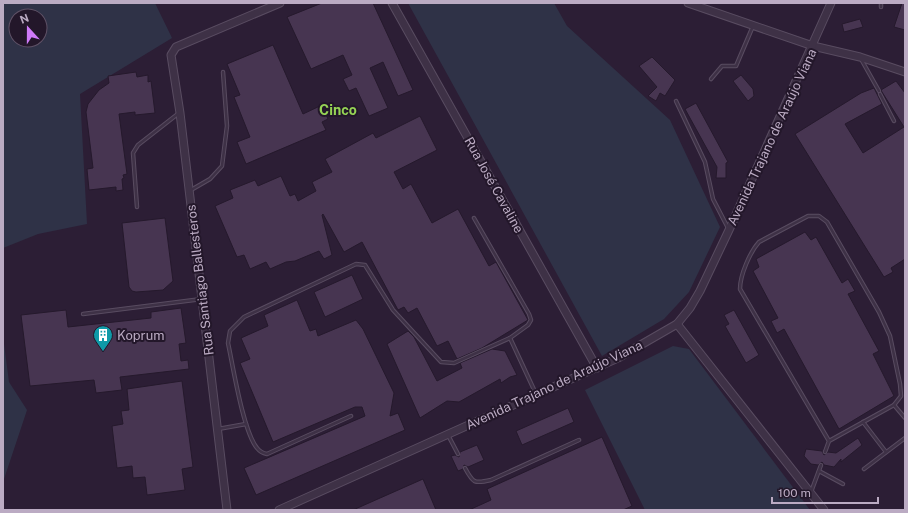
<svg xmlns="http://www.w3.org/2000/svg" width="908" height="513" viewBox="0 0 908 513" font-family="'Public Sans',sans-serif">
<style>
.green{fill:#2f3247;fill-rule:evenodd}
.building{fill:#473551;stroke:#25192c}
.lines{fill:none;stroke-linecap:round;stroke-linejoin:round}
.service-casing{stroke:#594c61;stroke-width:4.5}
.tertiary-casing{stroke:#594c61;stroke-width:9}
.service{stroke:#3e3146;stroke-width:2.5}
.tertiary{stroke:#3e3146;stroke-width:7}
.labels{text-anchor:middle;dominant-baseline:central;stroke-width:4;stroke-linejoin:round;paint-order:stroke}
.street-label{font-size:13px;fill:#bbabc3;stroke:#23172a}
.poi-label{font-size:13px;fill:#bbabc3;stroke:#23172a;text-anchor:start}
.neighbourhood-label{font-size:14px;font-weight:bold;fill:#96d455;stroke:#23172a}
</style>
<rect width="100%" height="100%" fill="#2c1e35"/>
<!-- green -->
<g class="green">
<path d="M3,3H155L172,38L80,94L87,224L38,234L3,248ZM16,16H40V40H16Z"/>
<polygon points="408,3 554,3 567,26 670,120 720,227 689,292 664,319 602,356"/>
<polygon points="3,336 9,382 27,410 3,482"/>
<polygon points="673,346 689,349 810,510 645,510 585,390"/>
</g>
<!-- building -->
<g class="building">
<polygon points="322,3 373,3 413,90 398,96 383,62 370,68 388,108 369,116 356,88 349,91 343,79 352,75 343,55 311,69 287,17"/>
<polygon points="902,3 905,3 905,30 894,27"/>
<polygon points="860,19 863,27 844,32 842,24"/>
<polygon points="273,45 303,114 322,105 328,119 322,122 326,130 246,164 237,142 250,137 234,97 240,95 227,64"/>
<polygon points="652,57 675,80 665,96 660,93 656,101 648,96 657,87 639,66"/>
<polygon points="136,72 137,77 148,75 148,82 151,81 155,113 135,115 135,112 119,114 127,174 123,175 124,178 122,179 123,190 116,191 116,187 89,190 87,169 93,168 86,112 88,104 99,90 109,83 108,76"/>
<polygon points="741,75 753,89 754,96 748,101 733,81"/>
<polygon points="896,81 905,93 905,259 891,268 893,272 884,277 795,134 861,93 874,88 882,104 845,124 863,153 904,127 882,92 881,90"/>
<polygon points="696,103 728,162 726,163 726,178 716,178 717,167 685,109"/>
<polygon points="420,116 437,150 394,172 403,189 411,184 432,223 458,209 489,266 496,262 528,320 482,348 457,359 448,341 437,346 417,308 408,313 404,307 398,310 362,242 344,252 323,214 322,215 332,255 324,259 319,251 295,261 286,262 270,269 266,262 250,269 244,255 237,257 215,206 233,198 230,190 255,180 258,186 281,176 290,196 295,194 298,201 316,191 312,182 332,172 325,159 373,133 376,138"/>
<polygon points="165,218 173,281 163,290 136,292 132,291 129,287 122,223"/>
<polygon points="805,232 811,240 816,237 842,283 848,279 855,291 848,294 879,351 873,354 894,396 839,429 784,329 777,333 771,321 778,318 753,271 759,267 756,259"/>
<polygon points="352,275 363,299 325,317 314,292"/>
<polygon points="297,300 310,331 316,329 318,336 356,320 363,329 394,393 390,416 398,413 405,430 256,495 244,468 365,416 362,407 355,407 273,442 240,363 250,359 241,338 268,326 264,315"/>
<polygon points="181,308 186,343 179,344 181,361 188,360 189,369 120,377 122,390 96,393 94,380 30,386 21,315 66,310 68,327 151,318 151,312"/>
<polygon points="734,310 759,355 746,363 725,326 729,324 724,315"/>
<polygon points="408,331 414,337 437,381 462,368 460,363 492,349 505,351 517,375 510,377 501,383 500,379 459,402 447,401 420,418 387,344"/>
<polygon points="182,381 193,467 182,469 185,490 147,495 145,477 133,478 132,466 117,468 112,426 123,424 121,411 129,410 127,389"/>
<polygon points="568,408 574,422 522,445 516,431"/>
<polygon points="602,437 632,506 623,510 469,510 491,500 487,489"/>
<polygon points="858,438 862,445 841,462 841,459 834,467 824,465 822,462 818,465 811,464 804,456 806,449 822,451 824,455 828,452 836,453"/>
<polygon points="477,445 484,460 468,467 464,465 463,469 458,471 451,456 455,455 459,457 460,452"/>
<polygon points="423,479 436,510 353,510"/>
</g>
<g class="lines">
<defs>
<g id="service">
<polyline points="881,7 881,3"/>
<polyline points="861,59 879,91"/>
<polyline points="711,79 722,66 736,66 753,26"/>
<polyline points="880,94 894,121"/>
<polyline points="676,101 705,162 713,199 728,228"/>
<polyline points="191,190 210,179 222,166 227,126 223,72"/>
<polyline points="137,207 133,153 138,145 179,113"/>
<polyline points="83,314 202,299"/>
<polyline points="510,338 536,394"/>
<polyline points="894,405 905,418"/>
<path d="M351,416L267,454C262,453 260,452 257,448C243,431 233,366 228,343L230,331L244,317L356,264L365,265L393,310L441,362L454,363L510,338L528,325L531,320L529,314L474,218"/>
<polyline points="863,422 886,452"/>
<polyline points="218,429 246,424"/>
<polyline points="448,435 458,454"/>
<path d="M825,452L829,441L894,405L901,396L900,384L890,336L879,312L827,222L819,216H808L759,242C750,252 740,275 740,289L829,441"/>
<path d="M465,468C473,483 474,484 491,480L579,440"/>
<polyline points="864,469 905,438"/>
<polyline points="819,471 843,484"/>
<polyline points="811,492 821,465"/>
</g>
<g id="tertiary">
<polyline points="392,3 597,368"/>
<polyline points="688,3 813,46 860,57 905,72"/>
<polyline points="677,324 824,510"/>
<polyline points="227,510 180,113 171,55 176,47 280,3"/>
<polyline points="279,510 618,358 677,324 690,308 700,291 729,230 831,3"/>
</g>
</defs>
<!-- service casing -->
<use href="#service" class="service-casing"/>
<!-- tertiary casing -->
<use href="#tertiary" class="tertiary-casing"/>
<!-- service -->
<use href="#service" class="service"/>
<!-- tertiary -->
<use href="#tertiary" class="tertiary"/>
</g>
<!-- icons -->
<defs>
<symbol id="building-pin" viewBox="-11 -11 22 30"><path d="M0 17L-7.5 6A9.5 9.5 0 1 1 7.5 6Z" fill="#0f9aa8" stroke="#23172a"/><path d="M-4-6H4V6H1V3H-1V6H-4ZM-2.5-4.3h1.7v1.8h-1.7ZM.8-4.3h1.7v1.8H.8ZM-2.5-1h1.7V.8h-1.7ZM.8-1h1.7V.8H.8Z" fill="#fff"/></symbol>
</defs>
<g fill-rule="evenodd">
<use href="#building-pin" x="92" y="324" width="22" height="30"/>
</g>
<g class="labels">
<!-- street labels -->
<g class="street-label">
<text transform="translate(772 137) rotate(-65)">Avenida Trajano de Araújo Viana</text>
<text transform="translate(494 185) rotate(61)">Rua José Cavaline</text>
<text transform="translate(200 280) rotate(-97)">Rua Santiago Ballesteros</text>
<text transform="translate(554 385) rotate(-25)">Avenida Trajano de Araújo Viana</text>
</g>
<!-- poi labels -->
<g class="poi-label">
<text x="117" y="335">Koprum</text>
</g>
<!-- neighbourhood labels -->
<g class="neighbourhood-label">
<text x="338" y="110">Cinco</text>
</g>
</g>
<!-- border -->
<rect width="908" height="513" fill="none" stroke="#bbabc3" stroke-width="8"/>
<!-- north arrow -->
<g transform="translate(28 28) rotate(339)"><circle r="19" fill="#23172a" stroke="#605267"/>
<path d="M0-3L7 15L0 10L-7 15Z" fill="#cf7af9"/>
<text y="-6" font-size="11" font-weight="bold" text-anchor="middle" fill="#bbabc3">N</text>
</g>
<!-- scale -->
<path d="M772 497v6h106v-6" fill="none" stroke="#bbabc3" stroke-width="2"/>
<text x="778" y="497" font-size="12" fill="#bbabc3" stroke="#23172a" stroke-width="3" paint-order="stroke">100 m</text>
</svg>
